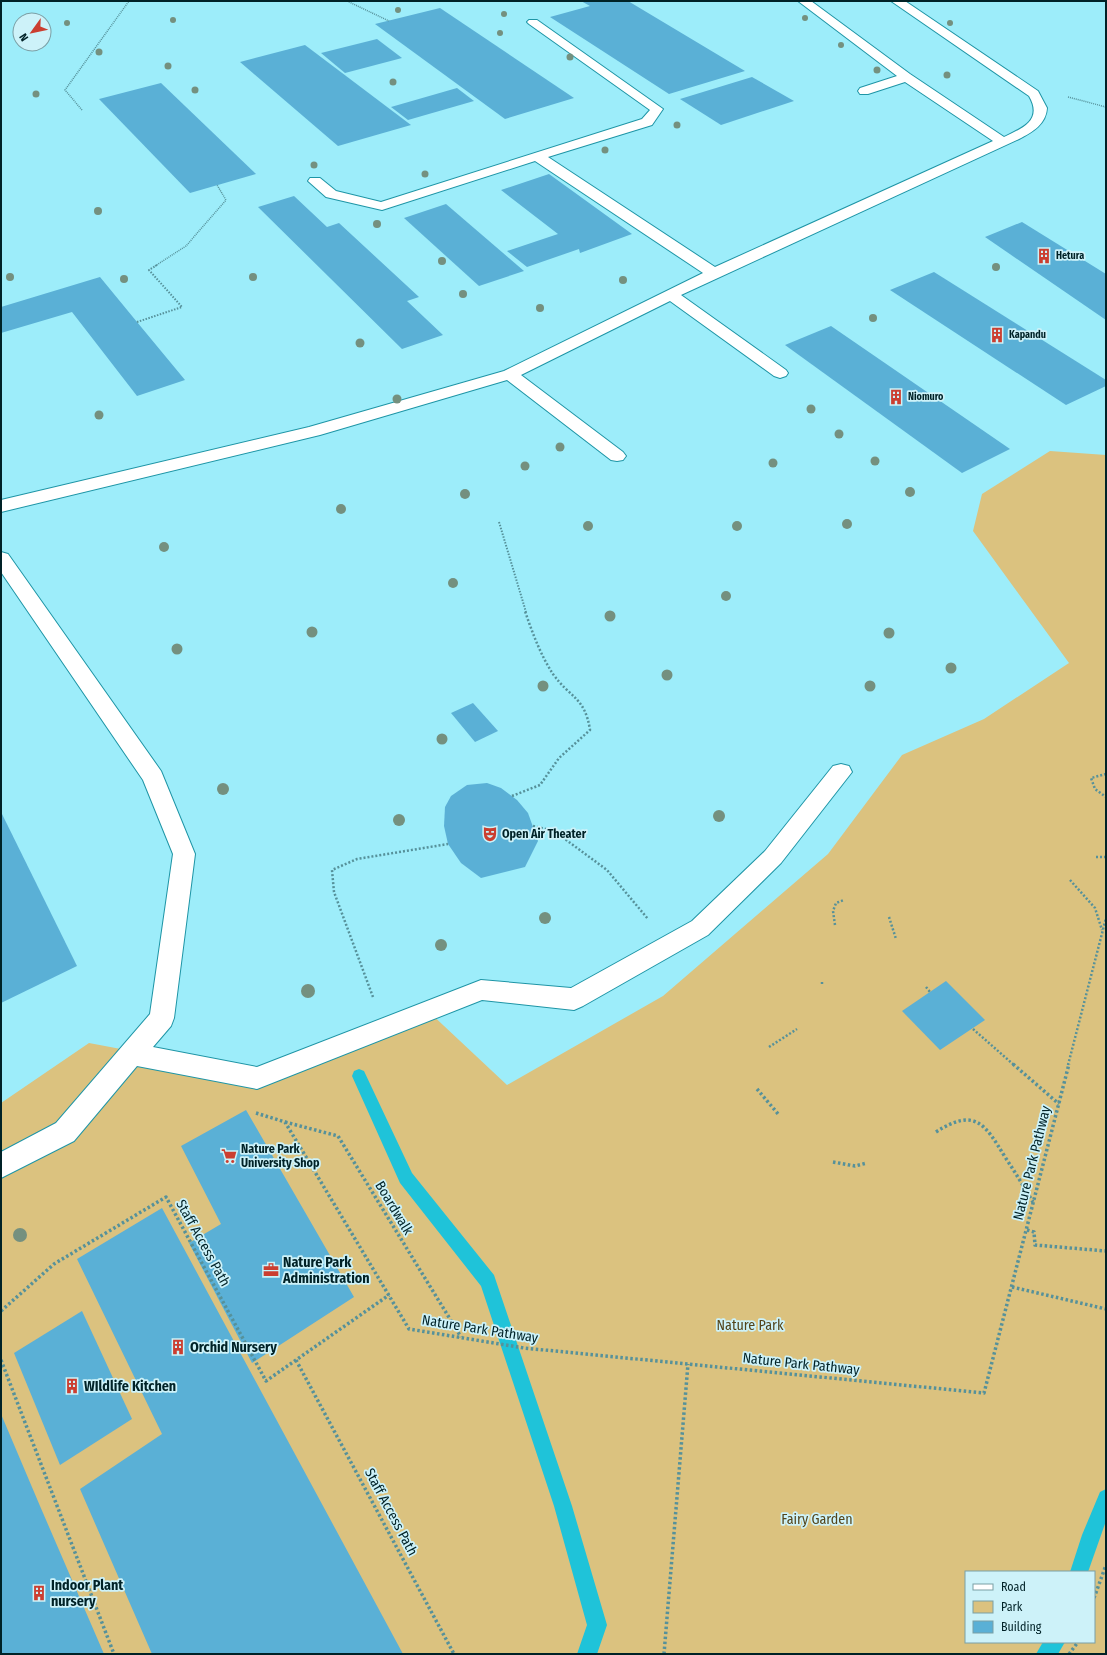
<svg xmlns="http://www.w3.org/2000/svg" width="1107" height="1655" viewBox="0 0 1107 1655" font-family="'Fira Sans Condensed',sans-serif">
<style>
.green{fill:#dbc27f;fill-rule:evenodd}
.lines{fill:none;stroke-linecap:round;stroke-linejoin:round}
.stream{fill:#1fc3d9;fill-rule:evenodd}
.building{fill:#5ab0d6}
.minor-casing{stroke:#1e95a6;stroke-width:2}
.path-far3{stroke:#56919a;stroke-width:1.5;stroke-dasharray:1 1;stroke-linecap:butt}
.path-far2{stroke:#56919a;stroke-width:2;stroke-dasharray:1.5 1.5;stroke-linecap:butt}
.path-far1{stroke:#56919a;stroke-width:2.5;stroke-dasharray:2 2;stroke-linecap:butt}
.path{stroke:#56919a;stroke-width:3.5;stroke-dasharray:2.5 2.5;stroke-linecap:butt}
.minor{fill:#fff;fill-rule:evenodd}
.tree{fill:#74907f}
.labels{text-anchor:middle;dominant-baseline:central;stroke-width:3.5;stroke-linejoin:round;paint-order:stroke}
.far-poi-label{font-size:10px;font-weight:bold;fill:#002227;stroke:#cdf2f9;text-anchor:start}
.poi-label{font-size:12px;font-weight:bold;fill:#002227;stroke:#cdf2f9;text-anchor:start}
.near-street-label{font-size:14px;fill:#002227;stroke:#cdf2f9}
.near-poi-label{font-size:14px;font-weight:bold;fill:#002227;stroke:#cdf2f9;text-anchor:start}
.near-park-label{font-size:14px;fill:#53441a;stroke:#cdf2f9}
</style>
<rect width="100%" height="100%" fill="#9dedfa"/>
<!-- green -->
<path class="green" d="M1050,451L1106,455V1654H1V1103L89,1043L280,1079L427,1010L507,1085L663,996L828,854L902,755L984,719L1069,663L973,531L982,494ZM966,1572H1094V1642H966Z"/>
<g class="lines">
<!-- stream -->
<g class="stream">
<polygon points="359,1069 364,1071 412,1173 494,1275 496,1281 572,1506 607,1625 597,1654 577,1654 587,1625 554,1506 481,1286 400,1183 352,1076 354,1071"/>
<polygon points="1106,1489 1106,1521 1088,1572 1070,1572 1082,1535 1100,1492"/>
<polygon points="1043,1642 1065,1642 1058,1654 1036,1654"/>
</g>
</g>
<!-- building -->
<g class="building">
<polygon points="581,1 628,1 745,71 669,94 550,17 590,6"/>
<polygon points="440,8 574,98 505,119 375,24"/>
<polygon points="377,39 402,58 345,73 321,53"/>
<polygon points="305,45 411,125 338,146 240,62"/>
<polygon points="752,77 794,101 721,125 680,99"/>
<polygon points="161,83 256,174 190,193 99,99"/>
<polygon points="457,88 474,101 408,120 391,107"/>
<polygon points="549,174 632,234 580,253 579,249 527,267 507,251 558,234 501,190"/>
<polygon points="294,196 327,227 339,223 419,297 407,301 443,335 402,349 258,207"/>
<polygon points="446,204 524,271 479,286 404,218"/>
<polygon points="1022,222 1106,274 1106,320 985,237"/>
<polygon points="934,272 1106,380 1106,386 1066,405 890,290"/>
<polygon points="100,277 137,322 185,380 137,396 72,312 1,333 1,307"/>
<polygon points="831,326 1010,449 962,473 785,345"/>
<polygon points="473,703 498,731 475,742 451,713"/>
<polygon points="487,783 501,788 517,800 528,813 538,841 525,867 481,878 461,863 448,844 444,826 445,807 451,796 467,785"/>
<polygon points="1,812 77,966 1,1003"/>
<polygon points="946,981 985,1020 940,1050 902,1011"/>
<polygon points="246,1110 354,1297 252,1363 189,1243 221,1224 181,1146"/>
<polygon points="162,1208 403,1654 152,1654 80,1489 162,1434 77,1259"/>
<polygon points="82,1311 132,1419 60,1465 14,1353"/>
<polygon points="1,1414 40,1506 104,1654 1,1654"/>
</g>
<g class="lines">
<defs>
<g id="minor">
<path d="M798,1H811L910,74L1004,137C1023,128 1043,120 1029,96L891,1H905L1038,91L1047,108C1046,124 1033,132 1019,139L681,295L786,370L788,373L786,376L780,378L774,376L670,301L521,375L623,452L626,456L623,460L617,461L611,460L507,380L320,435L1,512V500L309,427L504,371L703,273L535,161L382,210L326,197L308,181L310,178H320L336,191L381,202L642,119L650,110L529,24L527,22L529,20H537L663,109L652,125L548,157L715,267L993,141L905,82L868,94H860L858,91L860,88L897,76Z"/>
<polygon points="1,552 8,554 161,771 195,854 174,1018 171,1026 153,1047 257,1067 481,980 571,988 692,921 765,851 833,766 841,764 849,766 852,772 781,863 708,935 583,1006 574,1010 482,1000 257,1089 137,1066 74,1141 1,1178 1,1152 56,1123 150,1014 173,854 143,780 1,572"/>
</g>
</defs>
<!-- minor casing -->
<use href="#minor" class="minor-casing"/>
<!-- path-far3 -->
<g class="path-far3">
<polyline points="347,1 389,21"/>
<polyline points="1068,97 1106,107"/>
<polyline points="82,110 65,90 129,1"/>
<polyline points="155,266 186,246 226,200 217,185"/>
</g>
<!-- path-far2 -->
<g class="path-far2">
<polyline points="137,322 182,307 149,270 157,265"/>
<polyline points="499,522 526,612"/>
</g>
<!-- path-far1 -->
<g class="path-far1">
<polyline points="1106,774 1091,778 1095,789 1106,797"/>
<path d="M512,796L540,785L559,758L590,730C585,697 570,698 553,674C541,656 532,632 525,611"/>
<polyline points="533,826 554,831 607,870 648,919"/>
<polyline points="1096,857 1106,857"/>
<polyline points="1070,880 1095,908 1102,930"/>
<polyline points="889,917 896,939"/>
<polyline points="835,925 833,911 836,903 844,900"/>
<polyline points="822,982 822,985"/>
<polyline points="926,987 930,992"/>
<polyline points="373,997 334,892 332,870 357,859 448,844"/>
<polyline points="973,1029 1014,1065"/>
<polyline points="769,1047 797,1029"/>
<polyline points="1068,1065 1106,918"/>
</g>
<!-- path -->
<g class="path">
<polyline points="1013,1064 1059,1104"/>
<polyline points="757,1089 779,1115"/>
<polyline points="256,1113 285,1122 409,1329 524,1348 984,1393 1069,1064"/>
<polyline points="285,1122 338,1136 461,1337"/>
<path d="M936,1132C975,1107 985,1124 1005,1157C1015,1172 1024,1187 1033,1202"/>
<polyline points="833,1162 855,1166 867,1163"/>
<polyline points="1027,1230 1034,1232 1035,1245 1106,1251"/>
<polyline points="1012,1287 1106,1309"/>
<polyline points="1,1311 54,1264 166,1197 266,1381 389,1295"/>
<polyline points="1,1360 114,1654"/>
<polyline points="296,1360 454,1654"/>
<polyline points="1094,1598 1106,1565"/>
<polyline points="664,1654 688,1364"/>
<polyline points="1069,1654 1078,1642"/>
</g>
<!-- minor -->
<use href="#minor" class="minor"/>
</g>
<!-- trees -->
<g class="tree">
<circle cx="398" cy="10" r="3"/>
<circle cx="504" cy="14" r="3"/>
<circle cx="805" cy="18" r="3"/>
<circle cx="173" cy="20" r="3"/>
<circle cx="67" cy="23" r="3"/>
<circle cx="950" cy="23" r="3"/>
<circle cx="500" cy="33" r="3"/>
<circle cx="841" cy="45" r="3"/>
<circle cx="99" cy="52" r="3.5"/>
<circle cx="570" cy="57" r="3.5"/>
<circle cx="168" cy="66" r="3.5"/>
<circle cx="877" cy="70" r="3.5"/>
<circle cx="947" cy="75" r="3.5"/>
<circle cx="393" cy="82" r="3.5"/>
<circle cx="195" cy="90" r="3.5"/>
<circle cx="36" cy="94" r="3.5"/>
<circle cx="677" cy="125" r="3.5"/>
<circle cx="605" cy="150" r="3.5"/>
<circle cx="314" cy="165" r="3.5"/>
<circle cx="425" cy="174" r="3.5"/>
<circle cx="98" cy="211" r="4"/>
<circle cx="377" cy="224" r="4"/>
<circle cx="442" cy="261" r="4"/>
<circle cx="996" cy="267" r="4"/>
<circle cx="10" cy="277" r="4"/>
<circle cx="253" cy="277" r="4"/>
<circle cx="124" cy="279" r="4"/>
<circle cx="623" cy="280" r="4"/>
<circle cx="463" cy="294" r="4"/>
<circle cx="540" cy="308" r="4"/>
<circle cx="873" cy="318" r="4"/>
<circle cx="360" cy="343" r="4.5"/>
<circle cx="397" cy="399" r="4.5"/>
<circle cx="811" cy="409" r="4.5"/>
<circle cx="99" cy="415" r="4.5"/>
<circle cx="839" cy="434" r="4.5"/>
<circle cx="560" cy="447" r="4.5"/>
<circle cx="875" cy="461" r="4.5"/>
<circle cx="773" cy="463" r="4.5"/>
<circle cx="525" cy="466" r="4.5"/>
<circle cx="910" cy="492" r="5"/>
<circle cx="465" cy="494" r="5"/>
<circle cx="341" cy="509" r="5"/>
<circle cx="847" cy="524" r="5"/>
<circle cx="588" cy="526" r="5"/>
<circle cx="737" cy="526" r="5"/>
<circle cx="164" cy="547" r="5"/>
<circle cx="453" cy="583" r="5"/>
<circle cx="726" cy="596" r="5"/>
<circle cx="610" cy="616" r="5.5"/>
<circle cx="312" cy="632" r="5.5"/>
<circle cx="889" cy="633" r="5.5"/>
<circle cx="177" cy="649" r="5.5"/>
<circle cx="951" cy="668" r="5.5"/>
<circle cx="667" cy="675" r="5.5"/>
<circle cx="543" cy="686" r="5.5"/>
<circle cx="870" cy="686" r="5.5"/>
<circle cx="442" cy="739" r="5.5"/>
<circle cx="223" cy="789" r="6"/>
<circle cx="719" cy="816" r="6"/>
<circle cx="399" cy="820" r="6"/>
<circle cx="545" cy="918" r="6"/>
<circle cx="441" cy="945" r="6"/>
<circle cx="308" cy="991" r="7"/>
<circle cx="20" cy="1235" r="7"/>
</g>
<!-- icons -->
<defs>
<symbol id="building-bare" viewBox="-9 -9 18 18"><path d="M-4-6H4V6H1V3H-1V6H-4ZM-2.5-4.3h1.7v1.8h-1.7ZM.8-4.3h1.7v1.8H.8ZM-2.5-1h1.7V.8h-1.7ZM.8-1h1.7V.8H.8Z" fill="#cb3e30" stroke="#cdf2f9" stroke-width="2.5" paint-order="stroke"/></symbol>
<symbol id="theatre-bare" viewBox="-9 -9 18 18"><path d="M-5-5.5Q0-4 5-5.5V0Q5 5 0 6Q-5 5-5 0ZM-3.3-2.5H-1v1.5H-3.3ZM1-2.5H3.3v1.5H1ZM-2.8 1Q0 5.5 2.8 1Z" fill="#cb3e30" stroke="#cdf2f9" stroke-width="2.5" paint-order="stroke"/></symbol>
<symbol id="supermarket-bare" viewBox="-9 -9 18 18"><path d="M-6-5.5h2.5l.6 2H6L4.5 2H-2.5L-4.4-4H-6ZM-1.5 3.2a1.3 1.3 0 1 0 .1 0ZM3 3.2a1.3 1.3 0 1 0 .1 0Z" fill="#cb3e30" stroke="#cdf2f9" stroke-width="2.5" paint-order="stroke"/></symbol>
<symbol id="office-bare" viewBox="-9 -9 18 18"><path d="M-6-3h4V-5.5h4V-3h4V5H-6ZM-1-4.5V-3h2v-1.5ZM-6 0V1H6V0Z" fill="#cb3e30" stroke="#cdf2f9" stroke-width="2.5" paint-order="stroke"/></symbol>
</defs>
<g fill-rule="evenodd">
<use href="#building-bare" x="1033" y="245" width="22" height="22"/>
<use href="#building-bare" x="986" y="324" width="22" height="22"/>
<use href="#building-bare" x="885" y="386" width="22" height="22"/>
<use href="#theatre-bare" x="479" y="823" width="22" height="22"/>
<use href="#supermarket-bare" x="218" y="1145" width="22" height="22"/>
<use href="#office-bare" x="260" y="1259" width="22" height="22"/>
<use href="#building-bare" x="167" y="1336" width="22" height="22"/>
<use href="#building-bare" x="61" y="1375" width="22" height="22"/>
<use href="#building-bare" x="28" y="1582" width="22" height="22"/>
</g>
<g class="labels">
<!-- far-poi labels -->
<g class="far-poi-label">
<text x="1056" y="256">Hetura</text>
<text x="1009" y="335">Kapandu</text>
<text x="908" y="397">Niomuro</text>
</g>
<!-- poi labels -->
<g class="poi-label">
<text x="502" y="834">Open Air Theater</text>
<text x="241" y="1149">Nature Park<tspan x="241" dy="14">University Shop</tspan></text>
</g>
<!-- near-street labels -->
<g class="near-street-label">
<text transform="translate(1032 1163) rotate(-76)">Nature Park Pathway</text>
<text transform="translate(394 1208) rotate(59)">Boardwalk</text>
<text transform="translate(203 1243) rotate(61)">Staff Access Path</text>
<text transform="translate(480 1329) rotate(9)">Nature Park Pathway</text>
<text transform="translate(801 1364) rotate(6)">Nature Park Pathway</text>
<text transform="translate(391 1512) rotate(62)">Staff Access Path</text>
</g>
<!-- near-poi labels -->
<g class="near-poi-label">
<text x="283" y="1262">Nature Park<tspan x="283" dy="16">Administration</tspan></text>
<text x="190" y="1347">Orchid Nursery</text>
<text x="84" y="1386">WIldlife Kitchen</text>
<text x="51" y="1585">Indoor Plant<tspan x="51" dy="16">nursery</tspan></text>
</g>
<!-- near-park labels -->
<g class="near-park-label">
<text x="750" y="1325">Nature Park</text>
<text x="817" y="1519">Fairy Garden</text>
</g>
</g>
<!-- border -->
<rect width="1107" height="1655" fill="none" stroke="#002227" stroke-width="4"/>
<!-- legend -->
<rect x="965" y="1571" width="130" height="72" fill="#cdf2f9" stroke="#7b9fa5"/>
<rect x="973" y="1584" width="20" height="6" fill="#ffffff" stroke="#7b9fa5"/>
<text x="1001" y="1591" font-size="12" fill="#002227">Road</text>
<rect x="973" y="1601" width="20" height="12" fill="#dbc27f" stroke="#7b9fa5"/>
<text x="1001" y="1611" font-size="12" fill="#002227">Park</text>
<rect x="973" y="1621" width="20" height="12" fill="#5ab0d6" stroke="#7b9fa5"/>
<text x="1001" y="1631" font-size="12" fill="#002227">Building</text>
<!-- north arrow -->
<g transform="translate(32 32) rotate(237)"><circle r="19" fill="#cdf2f9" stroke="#7b9fa5"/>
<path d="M0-3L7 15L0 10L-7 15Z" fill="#cb3e30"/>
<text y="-6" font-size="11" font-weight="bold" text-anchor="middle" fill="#002227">N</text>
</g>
</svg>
